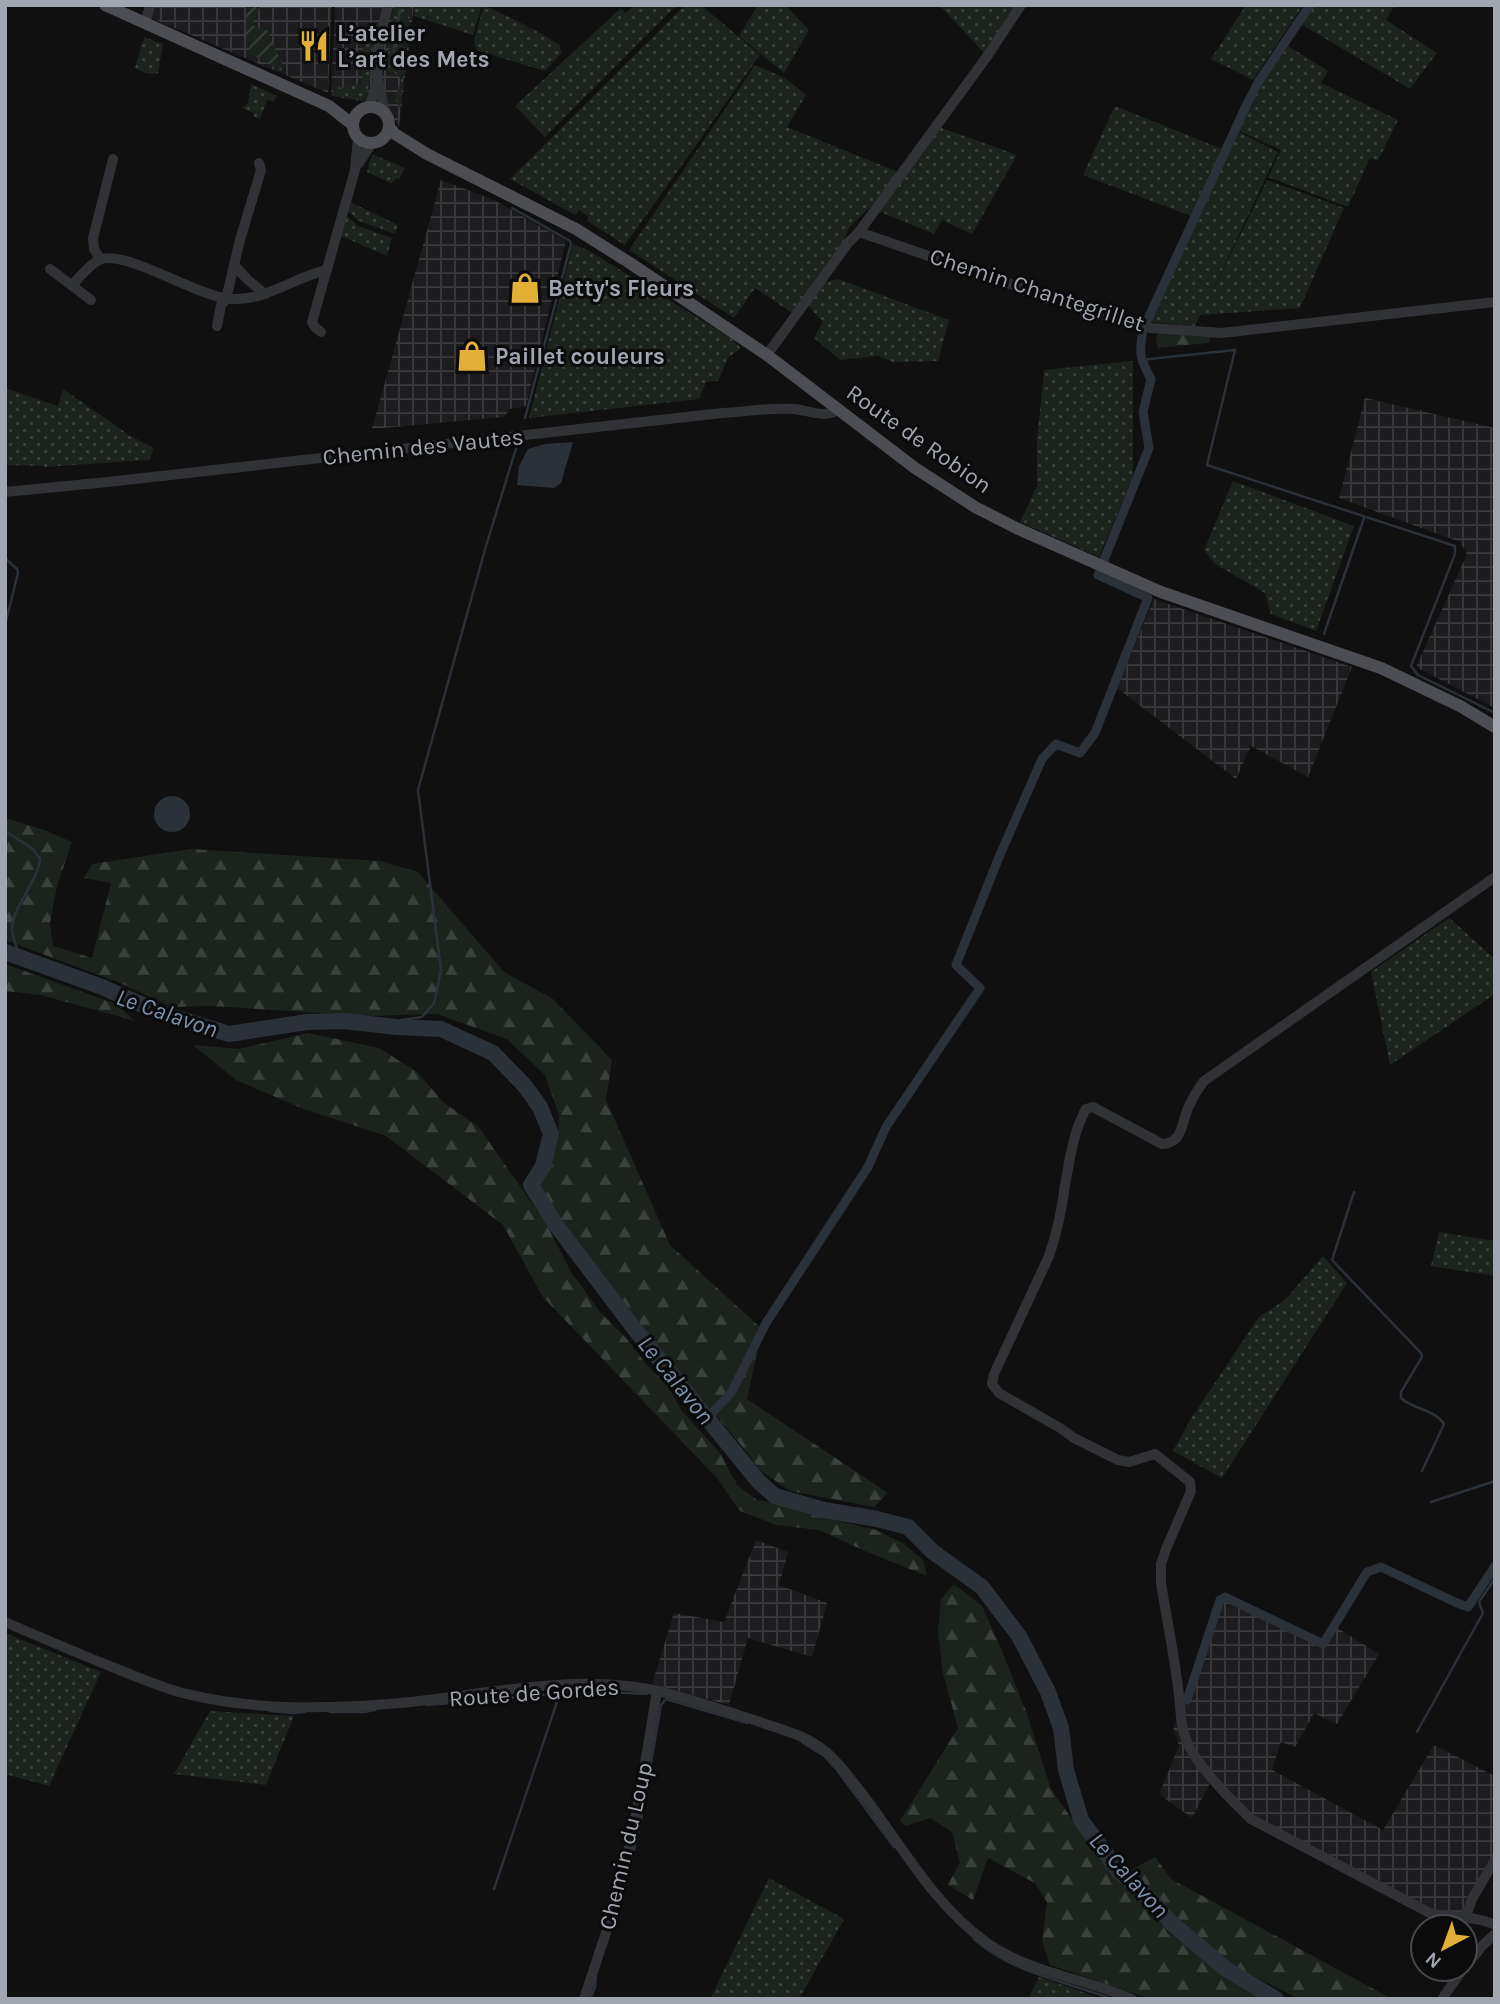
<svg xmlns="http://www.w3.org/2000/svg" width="1500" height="2004" viewBox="0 0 1500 2004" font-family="Karla,sans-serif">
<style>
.industrial{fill:url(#industrial-grid)}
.grass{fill:url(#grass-dots)}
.forest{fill:url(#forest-firs)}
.garden{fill:url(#garden-furrows)}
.water{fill:#2a3138}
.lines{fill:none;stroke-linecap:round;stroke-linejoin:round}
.stream{stroke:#2a3138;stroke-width:2.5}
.canal{stroke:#2a3138;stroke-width:9}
.river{stroke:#2a3138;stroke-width:16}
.minor{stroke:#313235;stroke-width:10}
.major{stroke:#4d4e54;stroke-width:12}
.labels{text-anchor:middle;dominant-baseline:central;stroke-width:6;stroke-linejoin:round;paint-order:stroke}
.poi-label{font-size:23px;font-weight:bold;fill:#a2a6b1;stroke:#0b0b0c;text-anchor:start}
.street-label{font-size:23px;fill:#a2a6b1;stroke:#0b0b0c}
.water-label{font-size:24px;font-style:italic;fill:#7b92aa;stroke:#0b0b0c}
</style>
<defs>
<pattern id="industrial-grid" width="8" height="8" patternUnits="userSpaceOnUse" patternTransform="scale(1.75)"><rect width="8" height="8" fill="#1c1c1e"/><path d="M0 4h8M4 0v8" fill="none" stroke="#3a3a3c"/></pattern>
<pattern id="grass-dots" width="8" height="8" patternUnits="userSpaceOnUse" patternTransform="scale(1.75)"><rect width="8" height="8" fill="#1c231d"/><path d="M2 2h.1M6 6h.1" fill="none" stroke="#3a403b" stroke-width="1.8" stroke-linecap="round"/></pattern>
<pattern id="forest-firs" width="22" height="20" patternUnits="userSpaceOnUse" patternTransform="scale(1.75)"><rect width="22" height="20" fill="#1c231d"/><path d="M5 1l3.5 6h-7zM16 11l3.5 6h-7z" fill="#3a403b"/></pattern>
<pattern id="garden-furrows" width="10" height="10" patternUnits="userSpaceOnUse" patternTransform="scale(1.75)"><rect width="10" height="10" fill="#1c231d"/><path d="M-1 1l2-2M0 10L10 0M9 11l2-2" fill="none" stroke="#3a403b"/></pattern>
</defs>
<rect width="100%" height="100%" fill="#101011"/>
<!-- industrial -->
<g class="industrial">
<polygon points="147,5 332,5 328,93 146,16"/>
<polygon points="335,5 414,5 399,127 386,105 331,96"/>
<polygon points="441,180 494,200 566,241 526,406 510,409 504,417 372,429"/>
<polygon points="1365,398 1495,428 1495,708 1416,667 1467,554 1460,542 1339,498"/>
<polygon points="1154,599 1352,667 1308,777 1251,746 1236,779 1117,688"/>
<polygon points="756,1540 788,1552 779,1585 827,1603 812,1657 748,1638 729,1705 652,1684 674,1613 724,1622"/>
<polygon points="1225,1599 1324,1646 1336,1627 1379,1654 1337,1724 1314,1713 1295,1747 1281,1742 1272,1770 1383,1830 1434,1745 1495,1776 1495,1859 1467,1897 1462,1913 1433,1909 1252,1815 1210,1783 1192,1818 1159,1794 1179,1746 1173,1727 1184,1707"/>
</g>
<!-- grass -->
<g class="grass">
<polygon points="395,5 411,5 400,108 395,99 400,85 400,78 395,73 385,71 383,68 387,62 390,42 387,39"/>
<polygon points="415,5 482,5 473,35 414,16"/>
<polygon points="484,5 533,29 560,45 560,49 562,52 545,71 476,50 474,40"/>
<polygon points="634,5 677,5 545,137 515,106 621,8 626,13"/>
<polygon points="685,5 701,5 760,55 625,245 587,221 588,216 579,210 575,215 510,179"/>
<polygon points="758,5 785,5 809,30 784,73 739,36"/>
<polygon points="939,5 1017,5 985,54"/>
<polygon points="1246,5 1303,5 1253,80 1211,59"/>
<polygon points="1314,5 1395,5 1386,20 1437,53 1410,89 1301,24"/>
<path d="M144,37L163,44L158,73C151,76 142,72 135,68Z"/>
<path d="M367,42H372C370,60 374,85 362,100L333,95V87L345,88V83L362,85L363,45Z"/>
<polygon points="1288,46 1328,71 1321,83 1398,120 1378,161 1370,158 1348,207 1268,177 1281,150 1237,130 1262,84"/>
<polygon points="755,65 785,78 806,95 787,127 898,172 879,198 848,229 843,245 792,313 755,288 734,318 629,250"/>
<polygon points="251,84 277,96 274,101 267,100 260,119 253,116 254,113 241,108 248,104"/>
<polygon points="1115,106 1222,149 1191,216 1083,175"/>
<polygon points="939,127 1017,155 972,234 942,220 934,234 878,211"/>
<polygon points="1237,131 1278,152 1203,311 1267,180 1344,208 1300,308 1200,315 1195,326 1150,322"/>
<polygon points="372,154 405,168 399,179 396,179 391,183 367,172"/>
<polygon points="350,202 398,225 395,234 359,221 349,212"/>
<polygon points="346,215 358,226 392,238 387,256 341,236"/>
<polygon points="573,244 593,253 732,339 741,348 728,358 718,381 706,382 699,399 529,418"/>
<polygon points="838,279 949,320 938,361 893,362 878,356 840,360 814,338 823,322 808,306 825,282"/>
<polygon points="1133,361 1133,476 1099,557 1020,522 1037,486 1037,441 1044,370"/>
<polygon points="5,388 58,406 63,389 129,435 154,448 149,460 44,467 44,466 5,465"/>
<polygon points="1233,481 1354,526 1316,631 1271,614 1265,593 1215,564 1204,550"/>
<polygon points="1449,918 1495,959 1495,994 1390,1065 1371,972"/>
<polygon points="1439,1232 1495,1241 1495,1276 1431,1266"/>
<polygon points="1323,1256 1347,1283 1222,1478 1173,1451 1192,1417 1259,1317 1285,1300"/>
<polygon points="5,1633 101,1672 49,1786 5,1774"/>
<polygon points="210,1711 294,1716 266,1785 174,1774"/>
<polygon points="769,1878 844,1919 799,1999 710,1999"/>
<polygon points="1039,1977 1103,1999 1028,1999"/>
</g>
<!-- forest -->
<g class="forest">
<polygon points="1158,332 1211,336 1208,343 1158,348 1156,340"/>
<polygon points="5,818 44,830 72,842 57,886 50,923 53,946 92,958 111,883 84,878 92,864 191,849 380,861 418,872 504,972 553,999 612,1060 606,1100 670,1245 762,1329 747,1399 888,1493 874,1507 790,1491 760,1470 741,1445 656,1345 536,1186 547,1170 558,1141 559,1115 545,1075 507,1039 437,1014 370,1016 211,1006 171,1007 120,983 5,940"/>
<polygon points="5,964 116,1004 135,1021 41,995 5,991"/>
<polygon points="308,1033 379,1048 417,1072 444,1103 478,1126 547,1225 571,1272 600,1312 626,1338 647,1365 668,1386 682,1411 720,1453 737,1485 757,1500 777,1503 804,1513 876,1530 904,1544 923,1560 927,1576 865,1551 819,1530 776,1525 740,1511 717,1478 543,1297 503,1225 386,1136 301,1108 236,1080 193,1045 239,1049"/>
<polygon points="954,1584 982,1606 999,1644 1026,1711 1051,1789 1076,1825 1128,1887 1168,1932 1239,1985 1265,1999 1151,1999 1050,1965 1042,1941 1047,1902 1035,1883 988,1858 973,1900 948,1885 960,1862 952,1832 930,1818 906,1826 900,1821 958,1728 943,1673 938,1632 941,1599"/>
<polygon points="1155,1857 1171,1879 1392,1999 1299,1999 1240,1969 1178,1923 1131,1870"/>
</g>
<!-- garden -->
<path class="garden" d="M246,5H261L252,25L271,32L269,38C275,45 275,54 283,60L281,71L249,53V43L246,40Z"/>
<!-- water -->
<g class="water">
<polygon points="573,442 561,483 554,488 517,485 519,466 528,449 545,444"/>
<circle cx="172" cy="814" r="18"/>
</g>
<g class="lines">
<!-- stream -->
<g class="stream">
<polyline points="394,66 394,47 400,10"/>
<polyline points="512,208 570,241 571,244 525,418"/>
<polyline points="1140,360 1235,350 1207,465 1455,546 1455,554 1411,666 1418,675 1495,713"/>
<polyline points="5,558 17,569 18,573 5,625"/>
<polyline points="1324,634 1364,518"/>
<path d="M5,831L33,849L40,859C38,882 11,908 12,931C13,939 18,950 20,958"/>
<polyline points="396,1027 401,1020 422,1017 434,1003 441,970 418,790 486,546 518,442"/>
<path d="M1354,1192L1332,1260L1421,1353L1422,1357L1401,1392V1398C1414,1410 1434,1409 1444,1424L1422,1471"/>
<polyline points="1431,1502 1495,1481"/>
<polyline points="427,1705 587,1691 647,1694"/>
<polyline points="270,1711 293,1713 305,1712"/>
<polyline points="330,1712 364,1712 375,1710"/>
<polyline points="1417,1732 1483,1613 1479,1602 1495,1578"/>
<polyline points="802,1742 824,1756 837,1770 894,1847"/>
<polyline points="631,1862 640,1826 661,1705 666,1699 747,1723"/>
<polyline points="494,1889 560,1693"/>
<path d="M974,1939C1013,1973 1064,1981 1112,1999"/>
<polyline points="590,1999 595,1987 596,1975"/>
</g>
<!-- canal -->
<g class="canal">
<polyline points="1146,323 1246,106 1259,81 1310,5"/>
<path d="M707,1418L731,1393L766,1323L868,1167L886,1127L980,988L956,965L999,857L1042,759L1056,744L1080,753L1095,733L1148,598L1098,575L1149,448L1143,412L1151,379C1139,357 1139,354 1143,329"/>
<polyline points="1187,1700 1220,1600 1225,1597 1323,1644 1367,1572 1381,1567 1457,1603 1468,1607 1495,1566"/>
</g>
<!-- river -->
<polyline class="river" points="5,952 102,987 161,1013 229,1034 307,1022 344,1021 396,1027 441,1029 493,1053 525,1086 540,1107 551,1134 543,1166 531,1185 556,1225 637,1332 759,1482 775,1496 824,1510 877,1519 908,1527 933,1552 982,1587 1019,1636 1048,1692 1061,1728 1066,1770 1081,1820 1118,1870 1156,1905 1170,1922 1226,1969 1276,1999"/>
<!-- minor -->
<g class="minor">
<polyline points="145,24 150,5"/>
<polyline points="369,107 378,80"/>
<path d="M385,112C383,101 380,90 378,79C374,54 382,29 388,5"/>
<polyline points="359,163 372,143"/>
<polyline points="859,232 988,55 1021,5"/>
<polyline points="100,259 94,249 93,238 113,159"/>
<polyline points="234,265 248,280 265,294"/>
<polyline points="50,269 91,300"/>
<path d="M72,285C80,277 89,265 99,260C123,248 200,298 231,299C266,301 294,277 327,270"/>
<polyline points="217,326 221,305 226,299 240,240 261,170 259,163"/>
<polyline points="321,332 315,327 312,322 355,170 358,138"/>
<polyline points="767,355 848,243 859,232 1121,322 1151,328 1222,333 1495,302"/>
<path d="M5,492L108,482L722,413C746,412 771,407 795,409C810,411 826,419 839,409"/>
<path d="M1495,877L1204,1081C1198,1089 1193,1097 1189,1106C1181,1122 1184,1143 1162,1144L1093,1107L1086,1109C1073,1132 1070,1159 1065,1185C1062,1209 1057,1233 1049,1256L994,1374L992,1384L999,1393L1060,1428L1074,1438L1118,1460L1129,1462L1155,1454L1190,1482L1191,1491L1166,1549L1161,1564V1583C1167,1621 1175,1658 1179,1696C1181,1711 1180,1725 1186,1739C1195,1764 1231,1800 1251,1819L1430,1913C1449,1918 1479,1916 1495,1925"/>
<path d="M5,1622C44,1639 82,1655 122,1671C143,1679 165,1689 187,1694C256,1711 330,1709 400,1703C487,1695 584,1670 670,1694C700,1702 730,1712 760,1722C780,1729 801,1734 818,1746C836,1758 848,1776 861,1792C901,1844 932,1903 986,1942C1029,1973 1084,1978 1132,1999"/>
<polyline points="1465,1919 1472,1899 1495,1860"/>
<polyline points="1465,1967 1482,1946 1495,1934"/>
<polyline points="584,1999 621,1887 640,1794 657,1691"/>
<polyline points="1442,1999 1463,1969"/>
</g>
<!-- major -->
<g class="major">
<polyline points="105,5 329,106 353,125"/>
<circle cx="371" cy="125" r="18"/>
<polyline points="390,128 395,134 427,154 576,229 630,263 767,355 915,468 975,507 1016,528 1161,592 1381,668 1460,706 1495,727"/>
</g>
</g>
<!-- icons -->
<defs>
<symbol id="restaurant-bare" viewBox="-9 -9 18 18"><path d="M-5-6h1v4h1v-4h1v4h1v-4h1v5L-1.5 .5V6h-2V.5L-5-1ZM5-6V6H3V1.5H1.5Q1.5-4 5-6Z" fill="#e2af37" stroke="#0b0b0c" stroke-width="2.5" paint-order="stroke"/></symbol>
<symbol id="shop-bare" viewBox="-9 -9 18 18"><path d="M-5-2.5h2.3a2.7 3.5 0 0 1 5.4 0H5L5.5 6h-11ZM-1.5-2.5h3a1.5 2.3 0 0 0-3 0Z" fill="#e2af37" stroke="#0b0b0c" stroke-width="2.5" paint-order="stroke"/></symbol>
</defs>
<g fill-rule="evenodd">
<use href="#restaurant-bare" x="292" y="24" width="44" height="44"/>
<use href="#shop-bare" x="503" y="266" width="44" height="44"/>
<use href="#shop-bare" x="450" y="334" width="44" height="44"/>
</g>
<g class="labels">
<!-- poi labels -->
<g class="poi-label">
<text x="337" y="33">L’atelier<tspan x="337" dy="26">L’art des Mets</tspan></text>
<text x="548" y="288">Betty's Fleurs</text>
<text x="495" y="356">Paillet couleurs</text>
</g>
<!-- street labels -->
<g class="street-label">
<text transform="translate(1037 290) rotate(18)">Chemin Chantegrillet</text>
<text transform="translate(919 439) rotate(35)">Route de Robion</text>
<text transform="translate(423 447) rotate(-6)">Chemin des Vautes</text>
<text transform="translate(534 1693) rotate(-4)">Route de Gordes</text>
<text transform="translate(626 1846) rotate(-77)">Chemin du Loup</text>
</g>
<!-- water labels -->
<g class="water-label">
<text transform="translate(167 1013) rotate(19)">Le Calavon</text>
<text transform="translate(676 1380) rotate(51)">Le Calavon</text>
<text transform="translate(1129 1875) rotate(48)">Le Calavon</text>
</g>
</g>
<!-- border -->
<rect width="1500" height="2004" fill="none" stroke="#a2a6b1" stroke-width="14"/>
<!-- north arrow -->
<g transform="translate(1444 1948) rotate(221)"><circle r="33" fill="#0b0b0c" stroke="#47494e" stroke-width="2"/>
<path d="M0-5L12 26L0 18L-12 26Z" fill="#e2af37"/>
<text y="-10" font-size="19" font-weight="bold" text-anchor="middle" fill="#a2a6b1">N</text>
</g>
</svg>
